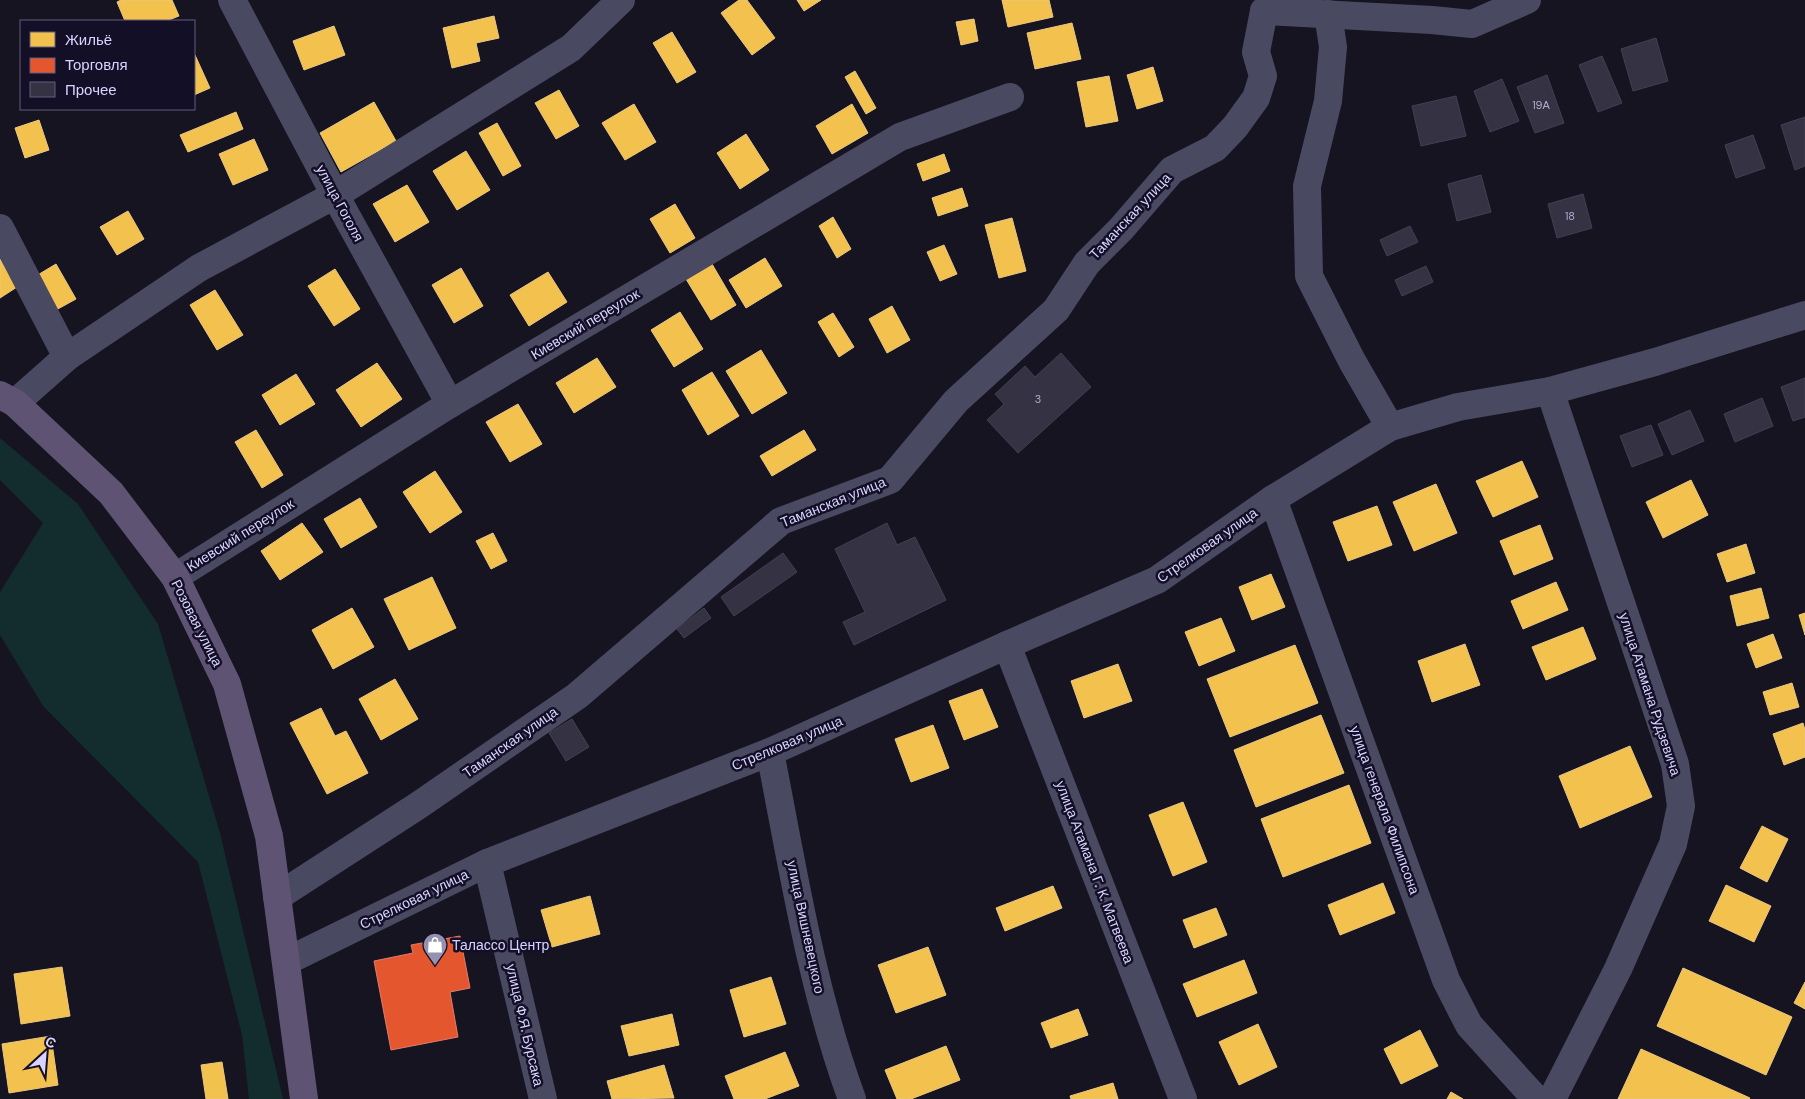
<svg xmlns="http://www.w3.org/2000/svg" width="1805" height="1099" viewBox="0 0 1805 1099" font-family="'DM Sans',sans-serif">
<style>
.green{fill:#132c2d}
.homes{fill:#f2c14e;stroke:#eac783}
.shops{fill:#e4572e;stroke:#e17c6d}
.building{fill:#343243;stroke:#433f54}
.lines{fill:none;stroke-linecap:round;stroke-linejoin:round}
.minor{stroke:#4a4962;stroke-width:28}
.major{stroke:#5e5373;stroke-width:28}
.labels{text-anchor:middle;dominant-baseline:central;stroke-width:5;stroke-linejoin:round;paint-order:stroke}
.number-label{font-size:11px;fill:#b0acd0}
.street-label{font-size:14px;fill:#d9d4ff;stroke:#130f26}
.poi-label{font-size:14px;fill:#d9d4ff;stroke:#130f26;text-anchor:start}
</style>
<rect width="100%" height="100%" fill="#161421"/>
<!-- green -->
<polygon class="green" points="0,438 78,504 158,624 220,833 283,1099 249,1099 242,1035 198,862 43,706 0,635 0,592 43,523 0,480"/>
<!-- homes -->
<g class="homes">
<polygon points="121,0 172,0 179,16 166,21 125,21 117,2"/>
<polygon points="739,0 747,0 775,38 752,55 721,13"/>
<polygon points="797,0 821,0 804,11"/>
<polygon points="1002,0 1049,0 1053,17 1008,27"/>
<polygon points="494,16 499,38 476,43 480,61 452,68 443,28"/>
<polygon points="974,19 978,41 961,45 956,22"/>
<polygon points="1072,23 1081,59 1035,69 1027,33"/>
<polygon points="334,26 345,55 304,70 293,41"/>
<polygon points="672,32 696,72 677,83 653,43"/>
<polygon points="195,55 210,88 194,95 194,56"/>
<polygon points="1153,67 1163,101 1137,109 1127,75"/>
<polygon points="855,71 876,108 866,114 845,77"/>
<polygon points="1109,76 1118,121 1086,127 1077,82"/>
<polygon points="559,90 579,126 556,139 535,103"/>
<polygon points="374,102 396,141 341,172 320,133"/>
<polygon points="634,104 656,142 625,160 602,123"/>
<polygon points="852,104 868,133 832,154 816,126"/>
<polygon points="236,112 243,129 188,152 180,135"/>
<polygon points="39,120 49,150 25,158 15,128"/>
<polygon points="497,123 521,166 503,176 479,133"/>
<polygon points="746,134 769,170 740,189 717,153"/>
<polygon points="254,139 268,170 233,185 219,154"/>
<polygon points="466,151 490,190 457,210 433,171"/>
<polygon points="944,154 950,171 923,181 917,164"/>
<polygon points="407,185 429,222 395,242 373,204"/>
<polygon points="962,188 968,206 938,216 932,198"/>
<polygon points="675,204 695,238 670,253 650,219"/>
<polygon points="128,211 144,239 117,255 100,227"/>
<polygon points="833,217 851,249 837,258 819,226"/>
<polygon points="1012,218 1026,271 999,278 985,225"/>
<polygon points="944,245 957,274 940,281 927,252"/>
<polygon points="765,258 782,286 746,308 729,280"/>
<polygon points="0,259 17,287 0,298"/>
<polygon points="56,264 76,299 56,310 36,276"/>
<polygon points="712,264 736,305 711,320 686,279"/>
<polygon points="461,268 483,306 454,323 432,285"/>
<polygon points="335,269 360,309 334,326 308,286"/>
<polygon points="548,272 567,302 529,326 510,295"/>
<polygon points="215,290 243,335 217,350 190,305"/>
<polygon points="892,306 910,340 887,353 869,319"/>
<polygon points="680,312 703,349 674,367 651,330"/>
<polygon points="833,313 854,347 839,357 818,322"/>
<polygon points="761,350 787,393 752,414 726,371"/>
<polygon points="597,358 616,387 574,413 556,383"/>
<polygon points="377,363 402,399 361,427 336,390"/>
<polygon points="712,372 739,416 708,435 682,390"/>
<polygon points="296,374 315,404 280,425 262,395"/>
<polygon points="518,404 542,444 510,462 486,422"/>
<polygon points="256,430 283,475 262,488 235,442"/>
<polygon points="804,430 816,450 772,476 760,456"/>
<polygon points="1522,461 1538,497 1493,517 1476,481"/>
<polygon points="435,471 462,512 430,533 403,492"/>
<polygon points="1691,480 1708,515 1663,538 1646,502"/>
<polygon points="1436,484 1457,533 1414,551 1393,502"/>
<polygon points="360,498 377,527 341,548 324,519"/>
<polygon points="1377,506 1392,545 1348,561 1333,522"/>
<polygon points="302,523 323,552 280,580 261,551"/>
<polygon points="1540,525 1553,559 1514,575 1500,541"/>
<polygon points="493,533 507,561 491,569 476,541"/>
<polygon points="1746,544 1755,573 1727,582 1717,554"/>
<polygon points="1271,574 1285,607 1252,620 1239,587"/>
<polygon points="432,577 456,628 409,650 384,599"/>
<polygon points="1556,582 1568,610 1523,629 1511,601"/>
<polygon points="1761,588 1769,618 1737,626 1730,596"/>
<polygon points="352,608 374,647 333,669 312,630"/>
<polygon points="1805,613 1805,635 1799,615"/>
<polygon points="1221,618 1235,651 1199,666 1185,632"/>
<polygon points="1583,627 1596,659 1546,680 1532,647"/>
<polygon points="1773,634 1782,658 1756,668 1747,644"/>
<polygon points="1465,644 1480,685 1432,702 1418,661"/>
<polygon points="1295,645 1318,703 1230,737 1207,679"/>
<polygon points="1118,664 1132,701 1084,718 1071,681"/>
<polygon points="395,679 418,719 381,740 359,699"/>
<polygon points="1792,683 1799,707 1770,715 1763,692"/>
<polygon points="982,689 998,727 964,740 949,701"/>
<polygon points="321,708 335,736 346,731 368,773 327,794 290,723"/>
<polygon points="1321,715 1344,773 1256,807 1234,750"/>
<polygon points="1803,723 1805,730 1805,757 1784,765 1773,734"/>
<polygon points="933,725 949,768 911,782 895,739"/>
<polygon points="1630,746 1652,797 1580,828 1559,776"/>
<polygon points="1349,785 1371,843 1283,877 1261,819"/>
<polygon points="1183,802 1207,862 1173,876 1149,815"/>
<polygon points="1762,826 1788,839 1767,882 1740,868"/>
<polygon points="1383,883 1395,913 1340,935 1328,905"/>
<polygon points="1726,885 1771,906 1754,942 1709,921"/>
<polygon points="1053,886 1062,908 1005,931 996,908"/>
<polygon points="590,896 600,934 552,947 541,910"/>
<polygon points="1216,908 1227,935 1194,948 1183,920"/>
<polygon points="928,947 946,995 896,1013 878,965"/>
<polygon points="1244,960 1257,993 1197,1017 1183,984"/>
<polygon points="62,967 70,1016 21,1024 14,974"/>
<polygon points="1683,968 1792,1017 1766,1075 1657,1026"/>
<polygon points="771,977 786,1024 744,1037 730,990"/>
<polygon points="1805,982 1805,1009 1794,1003"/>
<polygon points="1078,1009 1088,1035 1051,1048 1041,1023"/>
<polygon points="672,1014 679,1045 629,1056 621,1026"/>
<polygon points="1258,1024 1277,1067 1239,1085 1219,1042"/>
<polygon points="1420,1030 1438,1066 1401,1084 1384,1049"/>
<polygon points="51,1036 58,1085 9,1093 2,1044"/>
<polygon points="946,1046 960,1080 911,1099 897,1099 885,1070"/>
<polygon points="1641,1049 1750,1098 1749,1099 1618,1099"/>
<polygon points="785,1052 799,1086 765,1099 734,1099 725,1076"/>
<polygon points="222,1062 228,1099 206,1099 201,1065"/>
<polygon points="664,1065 674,1098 612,1099 607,1081"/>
<polygon points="1113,1083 1118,1099 1071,1099 1070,1096"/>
<polygon points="1451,1092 1463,1099 1447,1099"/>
</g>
<!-- shops -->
<polygon class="shops" points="460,936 470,988 450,992 458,1037 391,1050 374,961 413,953 411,945"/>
<!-- building -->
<g class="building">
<polygon points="1656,38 1668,81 1633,91 1621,49"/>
<polygon points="1602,56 1622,103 1598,112 1579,65"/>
<polygon points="1547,75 1564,123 1535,133 1517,87"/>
<polygon points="1502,79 1519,121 1490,132 1474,91"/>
<polygon points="1456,96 1466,136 1421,146 1412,106"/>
<polygon points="1805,117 1805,166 1795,170 1781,125"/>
<polygon points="1753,135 1765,168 1736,178 1725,145"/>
<polygon points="1481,175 1491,212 1457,221 1448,184"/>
<polygon points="1583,194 1592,228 1557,238 1548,204"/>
<polygon points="1410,226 1418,242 1387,256 1380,240"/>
<polygon points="1426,266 1433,282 1402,296 1395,280"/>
<polygon points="1061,353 1091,387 1018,453 987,420 1004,404 995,394 1025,366 1035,377"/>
<polygon points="1805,378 1805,417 1793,421 1781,387"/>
<polygon points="1762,398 1773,426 1735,442 1724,414"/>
<polygon points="1690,410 1704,441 1672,455 1658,424"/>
<polygon points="1651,425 1663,455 1632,467 1620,436"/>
<polygon points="887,523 897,545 915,537 946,600 854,645 843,622 865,612 835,549"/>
<polygon points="783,553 797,572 734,616 721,597"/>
<polygon points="704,608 711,618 684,638 677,629"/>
<polygon points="572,719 589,747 566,761 549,733"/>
</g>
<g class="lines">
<!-- minor -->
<g class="minor">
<polyline points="232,0 335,195 450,404"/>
<polyline points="1264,11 1432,20 1472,24 1527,0"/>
<polyline points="1328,14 1333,47 1328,101 1307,186 1309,276 1352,361 1390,427"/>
<polyline points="0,228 67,357"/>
<polyline points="1550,391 1675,764 1681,806 1673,844 1618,969 1552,1099"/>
<polyline points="15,403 67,357 199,268 335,195 571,48 621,0"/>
<polyline points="1273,499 1446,980 1469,1025 1536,1099"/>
<polyline points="175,577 450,404 900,137 1010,97"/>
<polyline points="1007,645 1183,1099"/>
<path d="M770,752C793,869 811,987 852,1099"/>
<polyline points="487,863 543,1099"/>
<polyline points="277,897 419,805 577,696 781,521 890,480 956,401 1056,310 1087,263 1121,229 1172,170 1215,148 1235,127 1256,98 1263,76 1256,52 1264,11"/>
<polyline points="287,961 487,863 770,752 1007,645 1157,580 1273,499 1390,427 1458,407 1550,391 1655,362 1805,315"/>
</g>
<!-- major -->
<polyline class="major" points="0,395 15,403 111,493 175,577 227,684 269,836 304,1099"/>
</g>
<!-- icons -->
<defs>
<symbol id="shop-pin" viewBox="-11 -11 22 30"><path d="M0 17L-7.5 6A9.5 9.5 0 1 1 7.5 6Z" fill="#9591b1" stroke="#130f26"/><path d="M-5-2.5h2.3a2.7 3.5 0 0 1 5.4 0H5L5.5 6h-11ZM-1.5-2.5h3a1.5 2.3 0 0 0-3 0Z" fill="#fff"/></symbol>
</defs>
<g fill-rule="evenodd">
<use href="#shop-pin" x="421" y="931" width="28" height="38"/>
</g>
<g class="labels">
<!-- number labels -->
<g class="number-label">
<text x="1541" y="105">19А</text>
<text x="1570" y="216">18</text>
<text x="1038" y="399">3</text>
</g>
<!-- street labels -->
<g class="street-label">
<text transform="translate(340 203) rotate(62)">улица Гоголя</text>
<text transform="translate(1130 216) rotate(-47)">Таманская улица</text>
<text transform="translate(585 324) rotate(-31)">Киевский переулок</text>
<text transform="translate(833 502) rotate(-22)">Таманская улица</text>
<text transform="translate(240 535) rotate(-32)">Киевский переулок</text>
<text transform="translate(1207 545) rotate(-35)">Стрелковая улица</text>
<text transform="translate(197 623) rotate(63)">Розовая улица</text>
<text transform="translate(1650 694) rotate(72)">улица Атамана Рудзевича</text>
<text transform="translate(510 742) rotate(-35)">Таманская улица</text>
<text transform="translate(787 743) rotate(-23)">Стрелковая улица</text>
<text transform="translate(1385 810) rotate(70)">улица генерала Филипсона</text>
<text transform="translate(1095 872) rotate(69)">улица Атамана Г. К. Матвеева</text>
<text transform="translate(414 899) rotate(-26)">Стрелковая улица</text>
<text transform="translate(806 927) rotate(78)">улица Вишневецкого</text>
<text transform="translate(525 1025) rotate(77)">улица Ф.Я. Бурсака</text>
</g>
<!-- poi labels -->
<g class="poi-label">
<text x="452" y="945">Талассо Центр</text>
</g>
</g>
<!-- legend -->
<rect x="20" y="20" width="175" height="90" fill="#130f26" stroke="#625e7d"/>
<rect x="30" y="32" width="25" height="15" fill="#f2c14e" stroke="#625e7d"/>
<text x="65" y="45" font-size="15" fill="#d9d4ff">Жильё</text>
<rect x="30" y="58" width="25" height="15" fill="#e4572e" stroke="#625e7d"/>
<text x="65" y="70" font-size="15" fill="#d9d4ff">Торговля</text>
<rect x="30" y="82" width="25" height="15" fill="#343243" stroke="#625e7d"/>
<text x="65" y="95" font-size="15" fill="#d9d4ff">Прочее</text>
<!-- north arrow -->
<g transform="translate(45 1054) rotate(26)" stroke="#130f26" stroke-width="4" paint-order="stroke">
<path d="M0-4L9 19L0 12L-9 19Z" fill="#d9d4ff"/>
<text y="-8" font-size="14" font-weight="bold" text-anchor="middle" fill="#d9d4ff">С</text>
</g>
</svg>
